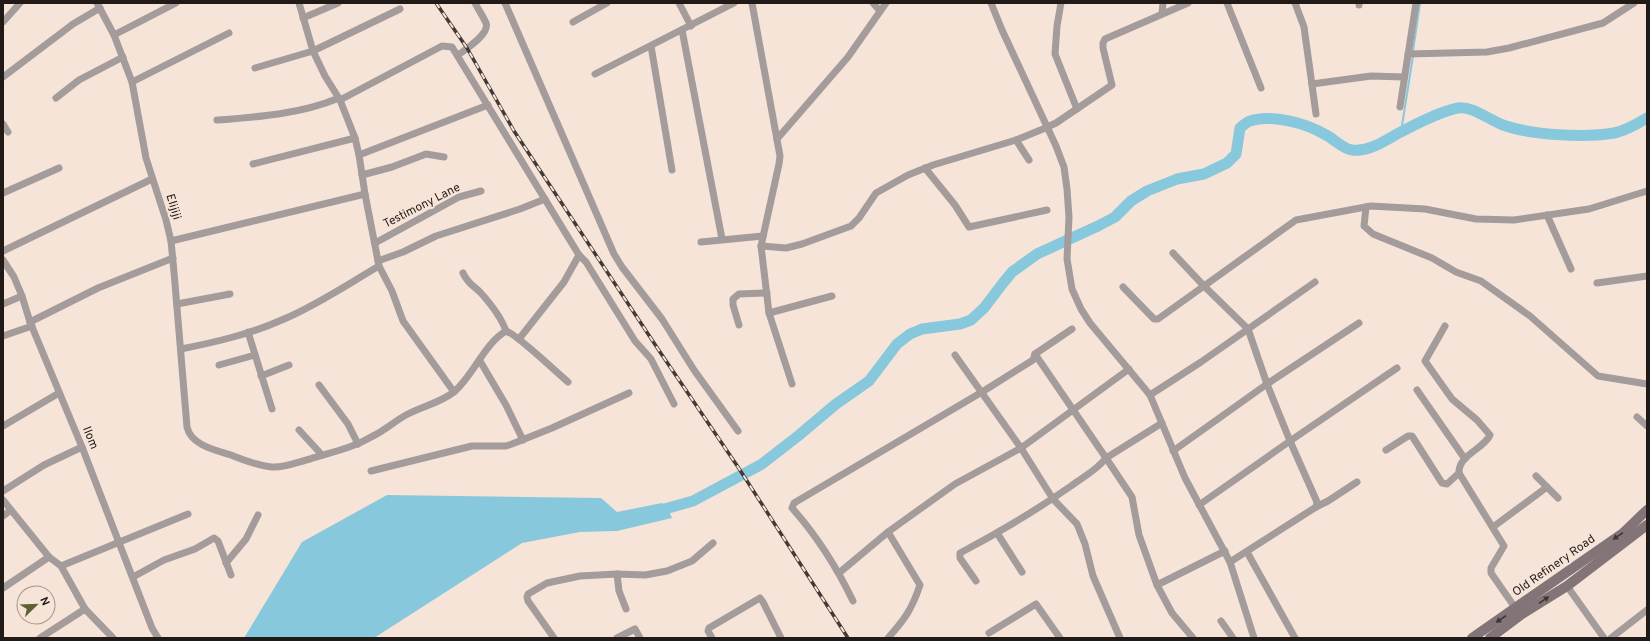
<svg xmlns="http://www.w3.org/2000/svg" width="1650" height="641" viewBox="0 0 1650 641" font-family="Overpass,sans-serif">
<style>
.water{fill:#87c8dc}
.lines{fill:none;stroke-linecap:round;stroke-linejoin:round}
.stream{stroke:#87c8dc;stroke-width:2}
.river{stroke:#87c8dc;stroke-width:11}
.street{stroke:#a49b9b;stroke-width:7}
.secondary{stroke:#837577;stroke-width:10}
.rail-casing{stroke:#433a36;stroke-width:3.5}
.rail{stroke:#f7e4d9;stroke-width:2;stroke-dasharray:6;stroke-linecap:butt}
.oneway{fill:#3e3534}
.labels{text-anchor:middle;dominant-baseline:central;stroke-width:4;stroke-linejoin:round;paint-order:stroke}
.street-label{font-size:12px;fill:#211a17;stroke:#f7e4d9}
</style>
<rect width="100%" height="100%" fill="#f7e4d9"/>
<!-- water -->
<polygon class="water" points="387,495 601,498 617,512 662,503 668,509 672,518 617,531 580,532 522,543 374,638 244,638 302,542"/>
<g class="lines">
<!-- stream -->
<g class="stream">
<polyline points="1413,51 1420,3"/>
<polyline points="1401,132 1413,56"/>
</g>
<!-- river -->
<path class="river" d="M654,512L693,501L762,464L798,436L836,404L869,381L897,344L910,334L922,329L960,324L971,320L984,308L1003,283L1012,272L1037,254L1098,226L1115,217L1131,201L1147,191L1177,179L1204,174L1227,163L1236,154L1240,128C1243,126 1246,122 1250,121C1272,114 1306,123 1326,135C1334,139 1343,149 1352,150C1368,152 1383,142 1397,134C1412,126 1441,111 1458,108C1473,106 1489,120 1503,125C1530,135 1585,138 1614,133C1625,131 1637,124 1647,118"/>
<!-- street -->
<g class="street">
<path d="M97,3L114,35L132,82L146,158L166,220L171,241L174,272L187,427C191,445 215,450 231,455C244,460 258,466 272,467C284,468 298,462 310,459C332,452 353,448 373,436C385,430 395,421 406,415C422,406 441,403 455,391C474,374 485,343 506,331C517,334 557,373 568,382"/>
<polyline points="299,3 313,51 325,76 340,100 355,138 359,155 365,194 379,266 392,291 403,321 454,392"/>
<polyline points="505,3 614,254 622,267 662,319 694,370 738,431"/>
<polyline points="679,3 691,26"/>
<polyline points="752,3 780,156 779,164 761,246 769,313 792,384"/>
<polyline points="873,3 880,11"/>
<polyline points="991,3 1002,30 1056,146 1064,167 1067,189 1069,217 1067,259 1072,289 1081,309 1090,323 1150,395 1185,478 1230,562 1254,638"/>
<polyline points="1061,3 1057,26 1055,54 1077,109"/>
<polyline points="1227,3 1261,88"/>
<polyline points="1295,3 1304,27 1316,114"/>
<polyline points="1359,3 1359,5"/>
<polyline points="1162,13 1163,3"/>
<polyline points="303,18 338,3"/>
<polyline points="3,22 20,3"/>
<polyline points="573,22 607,3"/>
<polyline points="682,30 722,239"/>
<polyline points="114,35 176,3"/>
<polyline points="651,46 672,170"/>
<polyline points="1408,54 1487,52 1509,48 1603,23 1634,3"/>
<path d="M458,55C466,49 490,34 486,23C483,16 478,9 475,3"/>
<polyline points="255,68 313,51 400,9"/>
<polyline points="595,74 734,3"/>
<polyline points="3,77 73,24 100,8"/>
<polyline points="132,82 229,33"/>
<polyline points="1312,84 1371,76 1404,77"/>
<polyline points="56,98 79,80 123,57"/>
<polyline points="340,100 442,46 452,47 579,255 586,262 635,341 651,359 674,404"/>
<polyline points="1400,107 1416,3"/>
<path d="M217,120C258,117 301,114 339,98"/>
<polyline points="3,124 8,132"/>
<polyline points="777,139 848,57 886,3"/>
<polyline points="1016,140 1029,160"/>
<polyline points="359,155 488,105"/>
<polyline points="253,164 355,138"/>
<polyline points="925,168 955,205 969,227 1047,210"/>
<polyline points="362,175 392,167 426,154 444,157"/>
<polyline points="3,193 59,168"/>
<polyline points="1366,207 1364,226 1373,234 1432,258 1456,272 1481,281 1530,316 1598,376 1647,384"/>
<polyline points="1547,215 1571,269"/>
<polyline points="171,241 365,194"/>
<polyline points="701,242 763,236"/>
<polyline points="375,243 459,197 481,191"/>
<polyline points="761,246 786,248 802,244 851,226 859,218 876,193 908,175 933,165 1016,140 1043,129 1056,123 1112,85 1103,48 1103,43 1105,39 1188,3"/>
<polyline points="3,251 152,179"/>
<polyline points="1173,253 1204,286 1248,329 1267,384 1290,441 1317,502 1316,507 1230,562"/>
<polyline points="3,260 14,277 22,296 30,322 82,447 152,628 158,638"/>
<polyline points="378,261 403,252 436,236 520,209 545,199"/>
<path d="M463,273C468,284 472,284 480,292C490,303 501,317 506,331"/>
<polyline points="1597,283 1647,276"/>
<polyline points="1123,287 1154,319 1158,319 1296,220 1371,206 1425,209 1476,219 1514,220 1589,209 1647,191"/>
<polyline points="3,304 22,296"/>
<polyline points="177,304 230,294"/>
<polyline points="769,313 832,296"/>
<polyline points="30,322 98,288 173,258"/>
<polyline points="739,325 733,305 733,299 739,294 767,293"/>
<path d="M1445,326L1425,361L1452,399L1477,420L1490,435C1484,449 1458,455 1459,473L1504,546L1491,568V573L1516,609"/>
<polyline points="248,332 272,409"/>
<polyline points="3,336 32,326"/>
<polyline points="519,339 564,282 579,255"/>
<path d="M181,349C216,342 251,334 284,319C317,305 348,284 379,266"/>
<polyline points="1035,354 1106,458 1132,497 1139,535 1157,585 1172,613 1193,638"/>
<polyline points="955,355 1021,448 1053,499 1077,524 1085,544 1093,576 1120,638"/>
<polyline points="480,361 506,405 523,440"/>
<polyline points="219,365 255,355"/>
<polyline points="261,376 289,365"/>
<polyline points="319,385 348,424 358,444"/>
<polyline points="1417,390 1465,459"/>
<polyline points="1150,395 1201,362 1315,282"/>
<polyline points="1637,417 1647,426"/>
<polyline points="3,426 59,393"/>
<polyline points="299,430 322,455"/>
<polyline points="1386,450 1408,436 1412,436 1442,483 1447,484 1459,473"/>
<polyline points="1173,451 1267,384 1359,323"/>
<polyline points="371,471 472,446 506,446 512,444 552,428 629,393"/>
<polyline points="1536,476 1558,498"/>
<polyline points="3,491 44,465 82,447"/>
<polyline points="3,500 49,557 61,566 85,609 113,638"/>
<polyline points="1199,505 1290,441 1397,368"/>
<polyline points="1316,507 1328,501 1357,482"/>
<polyline points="3,516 11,510"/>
<polyline points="1493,527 1547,487"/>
<polyline points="997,533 1022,572"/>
<polyline points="1247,552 1295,638"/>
<polyline points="226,563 246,539 258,515"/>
<polyline points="61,566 188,514"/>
<polyline points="839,573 888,532 906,519 955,484 1021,448 1129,369"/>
<polyline points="617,574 619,591 626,609"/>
<polyline points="133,577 164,560 195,549 214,538 218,541 231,575"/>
<path d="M976,581L960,558V553C998,533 1035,511 1071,486C1083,477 1097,470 1106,458L1162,423"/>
<polyline points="1157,585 1225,551"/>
<polyline points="1567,586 1604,638"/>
<polyline points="3,588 49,557"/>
<path d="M853,601C837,568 817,536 792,508L794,503L982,392L1033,360L1035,354L1072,329"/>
<polyline points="1221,621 1233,638"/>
<polyline points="989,633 1036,604 1060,638"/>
<polyline points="40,638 85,609"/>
<polyline points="554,638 528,601 527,597 528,594 547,583 580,576 617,574 645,575 667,571 692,561 713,543"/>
<polyline points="617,638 635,629 640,638"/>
<polyline points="712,638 708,631 709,628 760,598 763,602 781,638"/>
<path d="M888,638C905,619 912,609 920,585L888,532"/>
<polyline points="1611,638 1647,610"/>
</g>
<!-- secondary -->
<g class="secondary">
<polyline points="1472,638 1623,533 1647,510"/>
<polyline points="1490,638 1522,614 1567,586 1647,525"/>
</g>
<defs>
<polyline id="rail" points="436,3 467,48 514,131 660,352 738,467 848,638"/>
</defs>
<!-- rail casing -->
<use href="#rail" class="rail-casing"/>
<!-- rail -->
<use href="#rail" class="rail"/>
</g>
<!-- one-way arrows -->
<defs><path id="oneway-solid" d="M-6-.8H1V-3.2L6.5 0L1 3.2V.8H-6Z"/></defs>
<g class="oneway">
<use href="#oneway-solid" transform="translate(1618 536) rotate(146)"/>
<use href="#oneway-solid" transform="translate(1544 600) rotate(-34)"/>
<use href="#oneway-solid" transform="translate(1501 619) rotate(146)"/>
</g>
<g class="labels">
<!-- street labels -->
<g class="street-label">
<text transform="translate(422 206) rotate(-27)">Testimony Lane</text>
<text transform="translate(173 207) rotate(73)">Elijiji</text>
<text transform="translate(90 438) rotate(68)">Ilom</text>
<text transform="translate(1554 566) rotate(-35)">Old Refinery Road</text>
</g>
</g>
<!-- border -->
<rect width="1650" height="641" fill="none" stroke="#211a17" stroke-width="8"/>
<!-- north arrow -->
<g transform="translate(36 605) rotate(67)"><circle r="19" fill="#f7e4d9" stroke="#a1938b"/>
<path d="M0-3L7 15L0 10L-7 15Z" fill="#5e602d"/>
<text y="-6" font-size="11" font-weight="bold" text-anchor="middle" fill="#211a17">N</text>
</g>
</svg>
